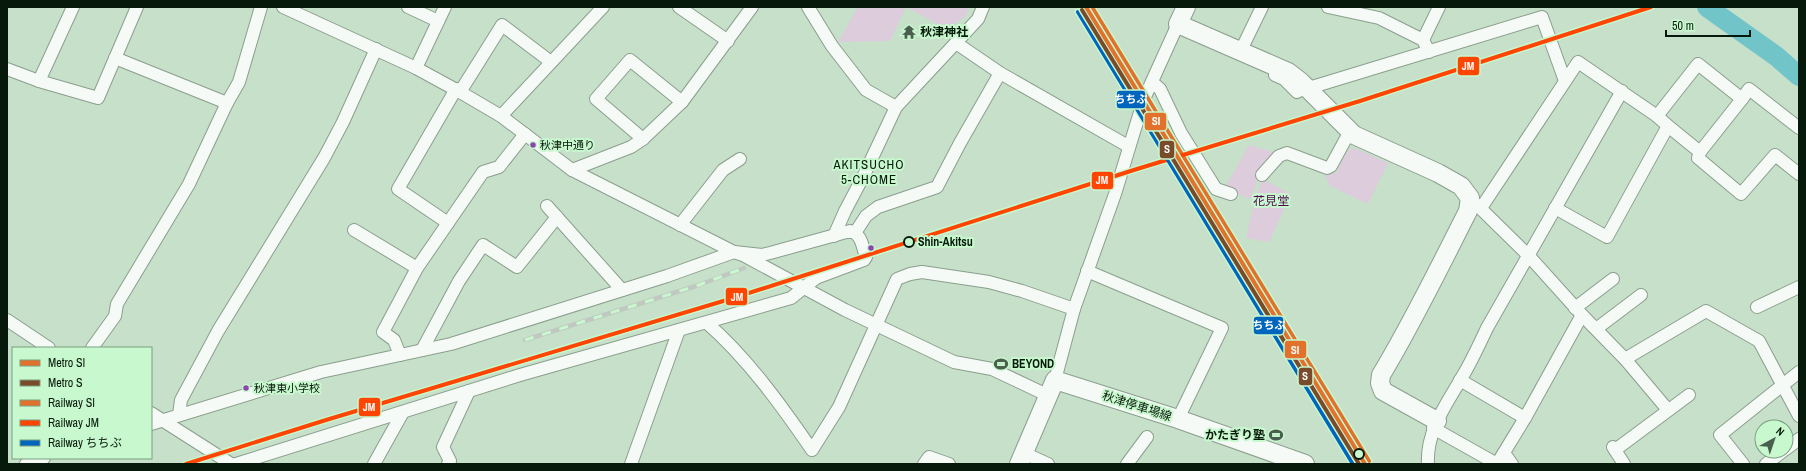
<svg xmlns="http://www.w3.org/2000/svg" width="1806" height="471" viewBox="0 0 1806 471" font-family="'Archivo Narrow','Noto Sans JP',sans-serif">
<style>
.green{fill:#ddccdc}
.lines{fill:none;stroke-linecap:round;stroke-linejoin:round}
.river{stroke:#71c5c9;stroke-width:20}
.street-casing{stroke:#8a9f8d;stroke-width:14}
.secondary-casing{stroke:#8a9f8d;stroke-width:20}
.street{stroke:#f6faf7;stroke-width:12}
.secondary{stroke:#f6faf7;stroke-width:18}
.rail-casing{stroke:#c0c8c1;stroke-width:4.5}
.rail{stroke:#c8f8ce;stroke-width:3;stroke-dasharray:9;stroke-linecap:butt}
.rail-1-casing{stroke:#c8f8ce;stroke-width:7}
.rail-2-casing{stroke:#c8f8ce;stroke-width:7}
.rail-3-casing{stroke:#c8f8ce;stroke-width:7}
.rail-1{stroke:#e2722b;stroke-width:4}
.rail-2{stroke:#ff4500;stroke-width:4}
.rail-3{stroke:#0065bd;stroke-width:4}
.metro-1-casing{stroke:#c8f8ce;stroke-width:7}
.metro-2-casing{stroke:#c8f8ce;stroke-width:7}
.metro-1{stroke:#e2722b;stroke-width:4}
.metro-2{stroke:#7a4b2a;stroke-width:4}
.bus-dot{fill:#8e44ad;stroke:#c8f8ce;stroke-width:1.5}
.stop-dot{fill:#c8f8ce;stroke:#07190a;stroke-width:2}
.labels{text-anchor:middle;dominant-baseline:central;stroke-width:4;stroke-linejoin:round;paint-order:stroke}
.bus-label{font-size:11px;fill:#07190a;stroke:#c8f8ce;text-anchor:start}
.poi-label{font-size:12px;font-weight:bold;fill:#07190a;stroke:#c8f8ce;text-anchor:start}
.park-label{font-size:12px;fill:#500950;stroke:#c8f8ce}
.stop-label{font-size:12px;font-weight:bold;fill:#07190a;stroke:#c8f8ce;text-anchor:start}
.street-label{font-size:12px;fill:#07190a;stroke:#c8f8ce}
.neighbourhood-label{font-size:13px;letter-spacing:1px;fill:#07190a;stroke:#c8f8ce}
.line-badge{stroke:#c8f8ce;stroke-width:1.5}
.badge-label{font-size:11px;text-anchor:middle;font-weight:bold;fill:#fff}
</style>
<rect width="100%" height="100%" fill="#c6e0c9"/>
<!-- green -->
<g class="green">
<polygon points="858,7 969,7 965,17 947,29 906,7 890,41 838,42"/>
<polygon points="1249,145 1276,153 1259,174 1251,199 1224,189"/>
<polygon points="1355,148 1388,163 1368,204 1330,186 1325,175 1336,173 1347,151"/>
<polygon points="1262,179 1291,194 1269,242 1246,238 1255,198"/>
</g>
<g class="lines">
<!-- river -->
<polyline class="river" points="1707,7 1776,56 1799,76"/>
<defs>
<g id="street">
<polyline points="283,7 416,68 460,92 501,116 572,170 734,252 743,255 845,310 954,362 992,369 1049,396"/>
<polyline points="408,7 438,21"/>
<polyline points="679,7 728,41"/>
<polyline points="808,7 832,46 866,90 896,107"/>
<polyline points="1328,7 1379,18 1423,40 1429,52"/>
<polyline points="1423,40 1439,7"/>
<polyline points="956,43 1000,73 1128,146"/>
<polyline points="1244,44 1262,7"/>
<polyline points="115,58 227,103"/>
<polyline points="416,68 445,7"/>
<polyline points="7,69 39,81 98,98 137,7"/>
<polyline points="1275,75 1284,79 1297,92 1301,90"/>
<polyline points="39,81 73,7"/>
<polyline points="1152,82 1160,89 1181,133 1216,189 1231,194"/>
<polyline points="1312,87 1542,17 1565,81"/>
<polyline points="460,92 502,25 551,62"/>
<polyline points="1742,99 1749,89 1799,128"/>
<polyline points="501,116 603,7"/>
<polyline points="1657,116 1698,64 1742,99 1700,152"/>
<polyline points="1668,126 1700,152 1698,158 1741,194 1775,155 1799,174"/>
<polyline points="643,139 596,99 630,60 682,102"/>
<polyline points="572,170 631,147 643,139 682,102 752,7"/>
<polyline points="1262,175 1279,156 1287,153 1327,168 1331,166 1350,131"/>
<polyline points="1475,203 1528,255 1582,315 1625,359 1668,410"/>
<polyline points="547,206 622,290"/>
<polyline points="1481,208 1578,62 1657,116 1668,126 1607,237 1555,208"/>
<polyline points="448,223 398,189 456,89"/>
<polyline points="680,225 723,170 740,159"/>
<polyline points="354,230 417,268"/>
<polyline points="855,233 866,216 878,207 937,187 960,143 1000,73"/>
<polyline points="834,236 845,211 864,175 896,107 978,19 983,7"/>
<polyline points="1087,271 1222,328 1178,419"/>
<polyline points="1757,307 1799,287"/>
<polyline points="1575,308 1613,279"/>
<polyline points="7,320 49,348"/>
<path d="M707,323C748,359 781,405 812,450L839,407L897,279L910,274L922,272L989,282L1022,291L1074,309"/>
<polyline points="1596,329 1641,295"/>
<polyline points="92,348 115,316 117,304 189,184 227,103 239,82 261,7"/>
<polyline points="422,350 459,281 483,245 517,267 557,217"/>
<polyline points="400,355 394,340 383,332 417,268 483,172 499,167 525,134"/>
<polyline points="1625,359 1706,311 1759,341 1799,416"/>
<polyline points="1055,380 1074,309 1115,194 1144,99 1178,24"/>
<polyline points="1460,380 1525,418"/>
<polyline points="151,413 231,464"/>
<polyline points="179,415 181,400 218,331 324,158 343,122 376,49"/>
<path d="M151,424L321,372L451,344L667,276L734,252L762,255L770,253L850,231C862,234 862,246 866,257L864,260L816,278L791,298L520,375L236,464"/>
<polyline points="1433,428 1497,464 1525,418 1582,315"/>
<polyline points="1613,447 1624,464"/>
<polyline points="1786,449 1799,439"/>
<polyline points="1615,450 1689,395"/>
<polyline points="1024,453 1048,464"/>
<polyline points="1504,453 1512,464"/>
<polyline points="26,464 44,458"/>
<polyline points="374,464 403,412"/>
<polyline points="448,464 450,461 443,447 469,391"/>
<polyline points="631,464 679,330"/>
<polyline points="924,464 929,457 949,464"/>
<polyline points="1127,464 1147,437"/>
<path d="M1428,464C1426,429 1449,401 1465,372C1473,358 1480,343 1487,328L1622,91"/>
<polyline points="1743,464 1720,435 1799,372"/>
<polyline points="1766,464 1783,451"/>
</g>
<g id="secondary">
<path d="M1186,7L1178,24L1288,72L1301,82L1354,135L1438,173L1461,186L1470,198L1468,211C1440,266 1413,322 1381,375L1380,383L1383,391L1437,421"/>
<polyline points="1019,464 1055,380 1178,419 1305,464"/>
</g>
</defs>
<!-- street casing -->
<use href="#street" class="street-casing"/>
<!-- secondary casing -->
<use href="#secondary" class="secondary-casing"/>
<!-- street -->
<use href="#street" class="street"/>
<!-- secondary -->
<use href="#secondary" class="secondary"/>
<defs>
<polyline id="rail" points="525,340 699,285 744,268"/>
</defs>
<!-- rail casing -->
<use href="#rail" class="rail-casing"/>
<!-- rail -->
<use href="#rail" class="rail"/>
<defs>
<polyline id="rail-1" points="1092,7 1369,461"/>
<polyline id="rail-2" points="186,464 326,420 730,299 1137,169 1360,101 1651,7"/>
<polyline id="rail-3" points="1078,12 1353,464"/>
</defs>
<!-- rail-1 casing -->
<use href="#rail-1" class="rail-1-casing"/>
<!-- rail-2 casing -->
<use href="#rail-2" class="rail-2-casing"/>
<!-- rail-3 casing -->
<use href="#rail-3" class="rail-3-casing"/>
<!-- rail-1 -->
<use href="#rail-1" class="rail-1"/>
<!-- rail-2 -->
<use href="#rail-2" class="rail-2"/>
<!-- rail-3 -->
<use href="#rail-3" class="rail-3"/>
<defs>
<polyline id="metro-1" points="1086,7 1365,464"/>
<polyline id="metro-2" points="1082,10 1359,464"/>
</defs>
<!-- metro-1 casing -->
<use href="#metro-1" class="metro-1-casing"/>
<!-- metro-2 casing -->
<use href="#metro-2" class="metro-2-casing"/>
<!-- metro-1 -->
<use href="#metro-1" class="metro-1"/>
<!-- metro-2 -->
<use href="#metro-2" class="metro-2"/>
</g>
<!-- icons -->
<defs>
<symbol id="temple-bare" viewBox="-9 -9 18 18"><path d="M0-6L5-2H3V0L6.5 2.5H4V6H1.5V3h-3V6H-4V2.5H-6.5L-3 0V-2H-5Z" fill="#4a5f4d" stroke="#c8f8ce" stroke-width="2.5" paint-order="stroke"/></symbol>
<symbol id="stadium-bare" viewBox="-9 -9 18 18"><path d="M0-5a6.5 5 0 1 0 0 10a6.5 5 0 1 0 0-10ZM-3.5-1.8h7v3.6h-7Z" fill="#4a5f4d" stroke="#c8f8ce" stroke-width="2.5" paint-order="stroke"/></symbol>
</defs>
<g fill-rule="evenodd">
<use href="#temple-bare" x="899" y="22" width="20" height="20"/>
<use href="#stadium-bare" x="991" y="354" width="20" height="20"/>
<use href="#stadium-bare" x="1266" y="425" width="20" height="20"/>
</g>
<!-- markers -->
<g class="bus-dot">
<circle cx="533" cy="145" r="3.5"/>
<circle cx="871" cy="248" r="3.5"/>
<circle cx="246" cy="388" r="3.5"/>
</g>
<g class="stop-dot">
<circle cx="909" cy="242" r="5"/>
<circle cx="1359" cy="454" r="5"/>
</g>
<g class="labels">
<!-- bus labels -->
<g class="bus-label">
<text x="540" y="145">秋津中通り</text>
<text x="254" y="388">秋津東小学校</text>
</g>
<!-- poi labels -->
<g class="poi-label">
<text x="920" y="32">秋津神社</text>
<text x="1012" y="364">BEYOND</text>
<text x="1265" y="435" text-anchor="end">かたぎり塾</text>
</g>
<!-- park labels -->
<g class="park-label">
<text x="1271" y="201">花見堂</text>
</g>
<!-- stop labels -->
<g class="stop-label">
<text x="918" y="242">Shin-Akitsu</text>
</g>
<!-- street labels -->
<g class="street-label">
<text transform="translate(1137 406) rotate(18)">秋津停車場線</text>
</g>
<!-- neighbourhood labels -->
<g class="neighbourhood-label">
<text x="869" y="164">AKITSUCHO<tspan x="869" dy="15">5-CHOME</tspan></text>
</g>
</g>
<g class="line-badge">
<rect x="1457" y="56" width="23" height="20" rx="4" fill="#ff4500"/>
<rect x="1116" y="90" width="30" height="19" rx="4" fill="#0065bd"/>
<rect x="1144" y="112" width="23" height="19" rx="4" fill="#e2722b"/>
<rect x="1159" y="140" width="16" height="19" rx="4" fill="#7a4b2a"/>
<rect x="1091" y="171" width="23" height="19" rx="4" fill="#ff4500"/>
<rect x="725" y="287" width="23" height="19" rx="4" fill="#ff4500"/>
<rect x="1253" y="316" width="31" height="19" rx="4" fill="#0065bd"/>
<rect x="1284" y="340" width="23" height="19" rx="4" fill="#e2722b"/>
<rect x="1298" y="367" width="15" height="19" rx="4" fill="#7a4b2a"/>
<rect x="358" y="397" width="23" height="20" rx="4" fill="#ff4500"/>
</g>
<g class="badge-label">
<text x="1468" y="70">JM</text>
<text x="1131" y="103">ちちぶ</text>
<text x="1156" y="125">SI</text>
<text x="1167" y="153">S</text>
<text x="1102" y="184">JM</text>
<text x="737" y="301">JM</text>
<text x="1269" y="329">ちちぶ</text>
<text x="1295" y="354">SI</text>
<text x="1305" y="380">S</text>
<text x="369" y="411">JM</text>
</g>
<!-- border -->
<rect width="1806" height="471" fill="none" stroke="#07190a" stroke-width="16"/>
<!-- legend -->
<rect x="12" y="347" width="140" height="112" fill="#c8f8ce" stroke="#7b9f80"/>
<rect x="20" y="360" width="20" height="6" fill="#e2722b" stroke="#7b9f80"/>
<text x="48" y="367" font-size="12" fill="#07190a">Metro SI</text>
<rect x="20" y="380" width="20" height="6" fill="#7a4b2a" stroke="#7b9f80"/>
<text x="48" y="387" font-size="12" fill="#07190a">Metro S</text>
<rect x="20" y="400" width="20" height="6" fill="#e2722b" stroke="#7b9f80"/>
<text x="48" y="407" font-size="12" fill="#07190a">Railway SI</text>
<rect x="20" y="420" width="20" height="6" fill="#ff4500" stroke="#7b9f80"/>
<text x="48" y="427" font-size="12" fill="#07190a">Railway JM</text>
<rect x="20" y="440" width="20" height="6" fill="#0065bd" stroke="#7b9f80"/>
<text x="48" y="447" font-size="12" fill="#07190a">Railway ちちぶ</text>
<!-- north arrow -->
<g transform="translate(1774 439) rotate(40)"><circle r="19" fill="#c8f8ce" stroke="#7b9f80"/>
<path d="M0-3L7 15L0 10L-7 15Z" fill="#4a5f4d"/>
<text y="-6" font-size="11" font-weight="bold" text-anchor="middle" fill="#07190a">N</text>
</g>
<!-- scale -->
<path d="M1666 30v6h84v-6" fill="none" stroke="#07190a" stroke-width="2"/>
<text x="1672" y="30" font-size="12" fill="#07190a" stroke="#c8f8ce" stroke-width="3" paint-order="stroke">50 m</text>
</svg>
